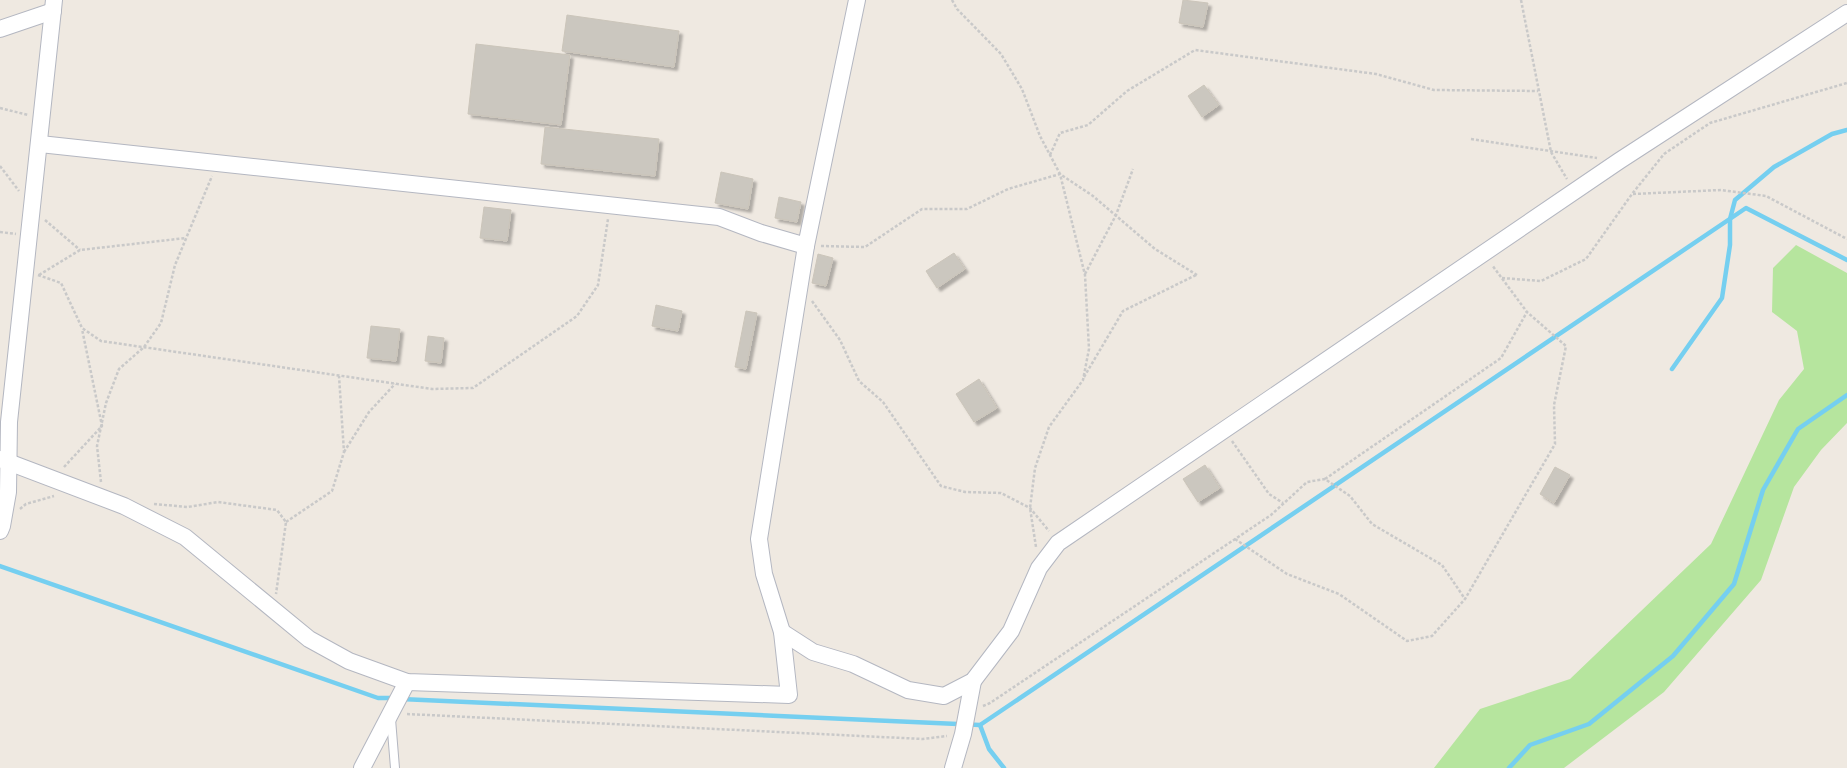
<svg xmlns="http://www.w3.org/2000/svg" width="1847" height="768" viewBox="0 0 1847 768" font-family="'DM Sans',sans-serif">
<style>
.green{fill:#b6e59e}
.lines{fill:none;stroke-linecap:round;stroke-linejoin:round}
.stream{stroke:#75cff0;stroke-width:4.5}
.building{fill:#cbc7bf;stroke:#cbc5ba;filter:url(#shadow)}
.service-casing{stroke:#b4b7c1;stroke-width:10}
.minor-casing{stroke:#b4b7c1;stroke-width:18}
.path{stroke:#c9c9c9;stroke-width:2.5;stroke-dasharray:3 2;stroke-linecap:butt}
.service{stroke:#fff;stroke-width:8}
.minor{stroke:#fff;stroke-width:16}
</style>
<defs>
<filter id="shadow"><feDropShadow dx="3.5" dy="3.5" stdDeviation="1" flood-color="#0004"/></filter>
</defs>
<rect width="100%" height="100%" fill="#efe9e1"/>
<!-- green -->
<polygon class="green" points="1796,245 1847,273 1847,423 1821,450 1794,487 1761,580 1664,692 1564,768 1434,768 1480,709 1570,679 1711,544 1779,400 1804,369 1797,331 1772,312 1773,268"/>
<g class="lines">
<!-- stream -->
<g class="stream">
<polyline points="1672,369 1722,298 1730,245 1730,219 1735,200 1774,167 1832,134 1847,130"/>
<polyline points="0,566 378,698 394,698"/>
<polyline points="401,699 980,725 1746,208 1847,260"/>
<polyline points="980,725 989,749 1004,768"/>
<polyline points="1509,768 1530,745 1589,724 1673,656 1734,584 1763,490 1798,429 1847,395"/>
</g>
</g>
<!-- building -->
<g class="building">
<polygon points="1183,0 1208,3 1203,27 1179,23"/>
<polygon points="567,15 679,31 674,67 562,51"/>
<polygon points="476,44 570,55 561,125 468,114"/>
<polygon points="1204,85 1219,105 1202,117 1188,96"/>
<polygon points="545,127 659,139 655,176 541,164"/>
<polygon points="721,172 753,179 748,209 715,203"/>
<polygon points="779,197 801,202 797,222 775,218"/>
<polygon points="484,207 511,210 507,241 480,238"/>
<polygon points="954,253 965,269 937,288 926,271"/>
<polygon points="818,254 833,258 826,286 812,283"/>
<polygon points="656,305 682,311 678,331 652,326"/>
<polygon points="746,311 757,313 746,369 735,367"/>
<polygon points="371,326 400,329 396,361 367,358"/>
<polygon points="428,336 444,338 441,363 425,361"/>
<polygon points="979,379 997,408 974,422 956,394"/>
<polygon points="1205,465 1220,488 1198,502 1183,479"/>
<polygon points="1555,467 1570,475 1554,503 1540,494"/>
</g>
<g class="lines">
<defs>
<polyline id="service" points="391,719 395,768"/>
<g id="minor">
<polyline points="0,29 53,11"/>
<polyline points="40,144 719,217 761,233 806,246"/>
<polyline points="0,459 124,506 185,537 309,639 349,661 407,682 789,695 782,632 764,574 759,539 806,246 857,0"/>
<polyline points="0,531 2,526 8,492 9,422 54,0"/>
<polyline points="782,632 813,652 853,664 908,690 944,696 973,681 1011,631 1039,568 1058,543 1619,161 1847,13"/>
<polyline points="362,768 407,682"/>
<polyline points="953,768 963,734 973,681"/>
</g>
</defs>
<!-- service casing -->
<use href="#service" class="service-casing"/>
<!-- minor casing -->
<use href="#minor" class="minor-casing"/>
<!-- path -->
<g class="path">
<polyline points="952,0 957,9 1001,54 1022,89 1040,136 1060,174 1085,275 1089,349 1083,380 1049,427 1035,468 1030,508 1036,547"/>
<polyline points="1521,0 1551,152 1567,179"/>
<polyline points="0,108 28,115"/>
<polyline points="1471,139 1597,158"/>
<polyline points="1050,155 1060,133 1088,125 1127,91 1195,50 1376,74 1434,90 1538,91"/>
<polyline points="0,166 19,191"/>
<polyline points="1633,194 1721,190 1766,196 1847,239"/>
<polyline points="45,220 80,250"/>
<polyline points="0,232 16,234"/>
<polyline points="821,246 865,247 922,209 967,209 1008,189 1060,174 1093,196 1155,249 1197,275"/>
<polyline points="1085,274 1116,215 1133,169"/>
<polyline points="38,275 61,283 82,328 101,341 432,389 473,388 577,316 598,285 608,219"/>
<polyline points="39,275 80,250 186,238"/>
<polyline points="1502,278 1541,281 1586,259 1632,194 1664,154 1710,123 1847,83"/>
<polyline points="812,301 840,340 859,381 883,402 941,486 965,492 1001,493 1030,508 1049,531"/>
<polyline points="1084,377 1123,311 1196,275"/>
<polyline points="1232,441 1269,494 1283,503"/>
<polyline points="344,452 369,412 395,384"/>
<polyline points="64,467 102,426 82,329"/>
<polyline points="1325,479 1501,358 1527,312"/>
<polyline points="101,482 97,446 106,403 119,369 144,347 161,323 175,265 212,176"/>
<polyline points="154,504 188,507 218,502 277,510 286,522 276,594"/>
<polyline points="20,509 26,504 54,496"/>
<polyline points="286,522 332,491 344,452 339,376"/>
<polyline points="1235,539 1287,574 1339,594 1407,641 1432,636 1465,599 1555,444 1554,405 1566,346 1527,312 1492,265"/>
<polyline points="983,706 990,703 1271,515 1307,482 1325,479 1350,496 1372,524 1442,565 1465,599"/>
<polyline points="407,714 923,739 947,736"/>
</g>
<!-- service -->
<use href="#service" class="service"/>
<!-- minor -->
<use href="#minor" class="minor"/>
</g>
</svg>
